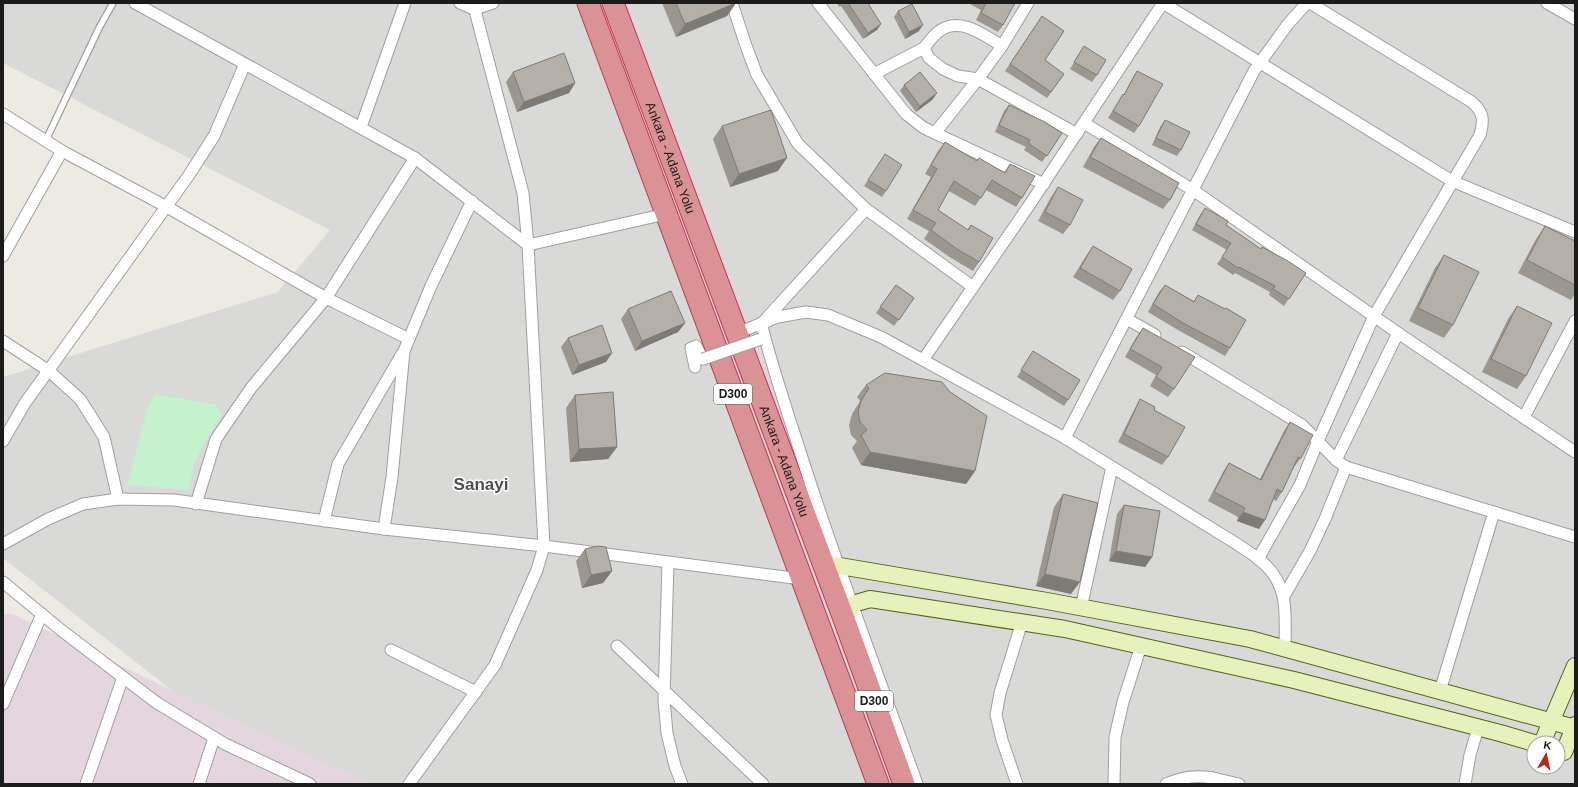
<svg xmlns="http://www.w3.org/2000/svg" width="1578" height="787" viewBox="0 0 1578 787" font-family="Arial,sans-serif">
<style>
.residential{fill:#d9d9d8;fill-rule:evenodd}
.industrial{fill:#e4d5df}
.park{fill:#c3f2cd}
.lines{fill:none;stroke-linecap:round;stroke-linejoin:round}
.lane-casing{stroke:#9f9f9f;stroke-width:8}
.street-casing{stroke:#9f9f9f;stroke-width:13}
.secondary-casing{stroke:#506411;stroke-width:18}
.highway-casing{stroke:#c13755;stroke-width:23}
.lane{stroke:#fff;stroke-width:5.5}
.street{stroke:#fff;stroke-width:11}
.secondary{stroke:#e7f1bb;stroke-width:16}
.highway{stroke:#db9296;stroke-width:21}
.street-bridge-casing{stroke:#9f9f9f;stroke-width:13;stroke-linecap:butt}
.street-bridge{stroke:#fff;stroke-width:11}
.wall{fill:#9b9690}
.shaded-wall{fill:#7e7a76}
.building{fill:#b4afa8;stroke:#7e7a76}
.labels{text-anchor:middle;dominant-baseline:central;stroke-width:3;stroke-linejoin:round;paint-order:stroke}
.shield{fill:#fff;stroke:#5f5f5f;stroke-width:1}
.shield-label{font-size:12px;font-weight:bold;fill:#1b1b1b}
.street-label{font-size:13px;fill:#1b1b1b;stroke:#fff}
.district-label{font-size:17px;font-weight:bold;fill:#4e4e4e;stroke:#fff}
</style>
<rect width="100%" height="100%" fill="#eceae2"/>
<!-- residential -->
<path class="residential" d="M3,3H1575V784H369L174,692L3,558V377L278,292L330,230L3,63ZM1534,743H1558V767H1534Z"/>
<!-- industrial -->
<polygon class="industrial" points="10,613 369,784 3,784 3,615"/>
<!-- park -->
<polygon class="park" points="155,396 168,396 216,405 221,414 194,463 189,490 127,485 149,403"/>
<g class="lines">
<defs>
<polyline id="lane" points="46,140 99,28 113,3"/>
<g id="street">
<polyline points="135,3 415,158 528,245 666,214"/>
<polyline points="460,3 474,9 493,3"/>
<polyline points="732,3 745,43 757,75 798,144 866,209 973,287"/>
<polyline points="818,3 906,114 924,128 1044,184"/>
<polyline points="1163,3 1452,181 1575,232"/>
<polyline points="1547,3 1575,19"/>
<path d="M1002,46C984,35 959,15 938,32C933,36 928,43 924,48L929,58L943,69L958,76L978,79L1077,134"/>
<polyline points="874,74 924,48"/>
<polyline points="3,114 62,151 167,207 326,298 409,339"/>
<polyline points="1084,123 1193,190 1398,333 1575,452"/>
<polyline points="361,127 405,3"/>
<polyline points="935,133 978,79 1002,46 1028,3"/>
<polyline points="3,256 62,151"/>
<polyline points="1127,319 1155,335"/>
<polyline points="765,320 866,209"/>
<path d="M761,323C774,374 791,423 807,473C841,578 880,680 917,784"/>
<path d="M737,333L778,317L806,312L828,315L881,337L1065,438L1237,544C1245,550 1255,555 1262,562C1290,585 1285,616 1285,648"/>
<polyline points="3,341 49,371 80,399 104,437 118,499"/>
<polyline points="1182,352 1302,425 1336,460 1346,467 1575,537"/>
<polyline points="923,360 1030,204 1163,3"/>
<polyline points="695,367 691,348 696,346 703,359"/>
<polyline points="1524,417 1575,321"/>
<polyline points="1065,438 1254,71 1288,24 1307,3"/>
<polyline points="3,441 25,403 189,175 214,136 245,64"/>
<polyline points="1336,460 1398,333"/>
<polyline points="196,504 216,439 251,388 326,298 415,158"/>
<polyline points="324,521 338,464 402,354"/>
<polyline points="384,529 392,477 404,351 431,286 472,201"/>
<polyline points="3,544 48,519 83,504 118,499 174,500 384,529 544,546 801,579"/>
<path d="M1258,559L1300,485L1318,441L1374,316L1480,135C1484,120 1484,113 1472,102L1310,3"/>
<polyline points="668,562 664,700 667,733 675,766 682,784"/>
<polyline points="3,582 61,630 157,703 225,744 310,784"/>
<polyline points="1284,596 1310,551 1325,519 1346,467"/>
<polyline points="1081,608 1112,467"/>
<polyline points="617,646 763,784"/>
<polyline points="391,650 476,692"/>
<polyline points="1440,691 1494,512"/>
<polyline points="3,704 42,614"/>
<polyline points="1212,783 1213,778 1239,784"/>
<polyline points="86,784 123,677"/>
<polyline points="199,784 214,738"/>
<polyline points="409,784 495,665 537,570 544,546 528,245 523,193 473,3"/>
<polyline points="1017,784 1002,740 996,715 1000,693 1022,622"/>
<polyline points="1114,784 1115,737 1123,702 1141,646"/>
<path d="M1166,784C1184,777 1194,775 1213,778"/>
<polyline points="1465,784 1470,755 1478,728"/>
</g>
<g id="secondary">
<polyline points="822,563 1047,601 1250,639 1575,728"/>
<polyline points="844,619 853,604 870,599 1065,629 1294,680 1500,733 1534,743"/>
<polyline points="1542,743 1575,666"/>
<polyline points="1564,752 1575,725"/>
</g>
<g id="highway">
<polyline points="588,3 878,784"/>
<path id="s1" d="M613,3L844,619L904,784"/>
</g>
</defs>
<!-- lane casing -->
<use href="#lane" class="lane-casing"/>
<!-- street casing -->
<use href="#street" class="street-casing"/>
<!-- secondary casing -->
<use href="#secondary" class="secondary-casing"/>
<!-- highway casing -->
<use href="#highway" class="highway-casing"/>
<!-- lane -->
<use href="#lane" class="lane"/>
<!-- street -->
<use href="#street" class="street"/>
<!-- secondary -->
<use href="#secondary" class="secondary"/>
<!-- highway -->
<use href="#highway" class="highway"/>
<defs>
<polyline id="street-bridge" points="703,359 761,339"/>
</defs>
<!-- street-bridge casing -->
<use href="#street-bridge" class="street-bridge-casing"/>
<!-- street-bridge -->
<use href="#street-bridge" class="street-bridge"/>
</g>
<!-- wall -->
<g class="wall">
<polygon points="662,3 736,3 727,16 676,37"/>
<polygon points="837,3 868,3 877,30 863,39 841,6 839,7"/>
<polygon points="968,3 1015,3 1003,25 998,32 976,20 981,10"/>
<polygon points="898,11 919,31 905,39 894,17"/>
<polygon points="1042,16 1045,60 1064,74 1047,98 1005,71"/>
<polygon points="1084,46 1097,75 1092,82 1070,69"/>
<polygon points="1137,71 1139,126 1134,133 1108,118 1119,101 1123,94 1124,94 1133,77"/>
<polygon points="513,72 575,83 569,93 517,112 506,82"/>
<polygon points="904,85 937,93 932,100 916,112 900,91"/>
<polygon points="1009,105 1062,133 1042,162 1024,150 1026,147 995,132 1004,111"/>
<polygon points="1165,120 1181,150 1177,156 1152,145 1160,127"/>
<polygon points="722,126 778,171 730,187 713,139"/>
<polygon points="1101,138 1170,200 1163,209 1083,167 1094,147"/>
<polygon points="945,142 976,161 1004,173 1010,164 1022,198 1016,207 986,190 975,206 949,191 938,210 967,230 971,225 979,262 973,271 951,258 924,239 929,231 907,219 931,177 925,174 938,151"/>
<polygon points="885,154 886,191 882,197 864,186"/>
<polygon points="1058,187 1070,225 1063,234 1038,221 1051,197"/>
<polygon points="1205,208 1226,225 1261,249 1306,273 1284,306 1269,295 1270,292 1235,273 1233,275 1217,264 1227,250 1192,230 1200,215"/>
<polygon points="1545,226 1575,241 1575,294 1571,300 1518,273 1536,239"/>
<polygon points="1093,246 1120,291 1113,300 1073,277 1086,256"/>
<polygon points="1444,255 1453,325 1444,338 1409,321 1435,268"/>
<polygon points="896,285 914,298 894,326 876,313"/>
<polygon points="1165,285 1194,301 1198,295 1230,348 1225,356 1178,330 1148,312 1159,292"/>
<polygon points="1517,306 1526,376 1517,389 1482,372 1508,319"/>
<polygon points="628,309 685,323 678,332 635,351 621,319"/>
<polygon points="1143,328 1174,389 1168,397 1150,386 1156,375 1125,357 1137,336"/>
<polygon points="568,338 606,362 572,375 561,347"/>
<polygon points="1029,358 1068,400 1064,406 1017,377"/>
<polygon points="866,385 975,471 966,484 861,465 852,448 857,441 851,435 849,425 852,414 860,401 857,397"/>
<polygon points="575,395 617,447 608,459 570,462 566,408"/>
<polygon points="1140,399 1154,410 1168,457 1162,465 1118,442 1135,408"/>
<polygon points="1290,422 1301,458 1294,467 1282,492 1276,501 1273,499 1259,529 1237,521 1238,517 1208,501 1223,472 1229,463 1260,479 1284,431"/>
<polygon points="1063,494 1071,594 1036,586 1054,507"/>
<polygon points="1124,505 1152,557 1145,567 1109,561 1117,514"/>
<polygon points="585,549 612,571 603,583 582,588 576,561"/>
</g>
<!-- shaded-wall -->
<g class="shaded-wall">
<polygon points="736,3 727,16 676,37 685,24"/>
<polygon points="881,24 877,30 863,39 868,33"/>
<polygon points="923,25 919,31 905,39 909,32"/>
<polygon points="575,83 569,93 517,112 524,102"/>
<polygon points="937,93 932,100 916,112 920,106"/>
<polygon points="787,158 778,171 730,187 739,174"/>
<polygon points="685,323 678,332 635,351 642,341"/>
<polygon points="612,353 606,362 572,375 579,365"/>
<polygon points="617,447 608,459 570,462 579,449"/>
<polygon points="870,452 975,471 966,484 861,465"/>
<polygon points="1243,512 1265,520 1259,529 1237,521"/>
<polygon points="1116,551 1152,557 1145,567 1109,561"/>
<polygon points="612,571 603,583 582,588 591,575"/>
<polygon points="1045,574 1080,582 1071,594 1036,586"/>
</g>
<!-- building -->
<g class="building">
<polygon points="676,3 736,3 685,24"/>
<polygon points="848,3 868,3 881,24 868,33"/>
<polygon points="985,3 1015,3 1003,25 981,13 986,3"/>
<polygon points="912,4 923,25 909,32 898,11"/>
<polygon points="1042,16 1064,31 1045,60 1064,74 1051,92 1010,64"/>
<polygon points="1084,46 1106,60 1097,75 1074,62"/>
<polygon points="564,53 575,83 524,102 513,72"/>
<polygon points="1137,71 1163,84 1139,126 1113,111 1123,94 1124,95"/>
<polygon points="920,72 937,93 920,106 904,85"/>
<polygon points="1009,105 1045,122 1062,133 1047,156 1028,143 1030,140 999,125"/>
<polygon points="771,110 787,158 739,174 722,126"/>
<polygon points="1165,120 1190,132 1181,150 1156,138"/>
<polygon points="1101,138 1179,183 1170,200 1090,157"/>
<polygon points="945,142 977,161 979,158 1005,173 1010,164 1035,176 1022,198 992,180 981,198 954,181 938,210 968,230 971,225 993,238 979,262 957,249 931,230 936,223 913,210 937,169 931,165"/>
<polygon points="885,154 902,165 886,191 868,180"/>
<polygon points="1058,187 1083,200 1070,225 1045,212"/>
<polygon points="1205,208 1228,221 1226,225 1261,249 1262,247 1288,261 1306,273 1289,299 1273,289 1275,286 1239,267 1238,268 1222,257 1231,243 1196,224"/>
<polygon points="1545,226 1575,241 1575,285 1527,260"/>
<polygon points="1093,246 1132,269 1120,291 1080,268"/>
<polygon points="1444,255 1479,272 1453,325 1418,308"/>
<polygon points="896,285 914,298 899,320 880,307"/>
<polygon points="1165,285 1194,302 1198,295 1225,309 1226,308 1246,320 1230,348 1183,323 1153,304"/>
<polygon points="671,291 685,323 642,341 628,309"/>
<polygon points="1517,306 1552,323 1526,376 1491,359"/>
<polygon points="602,325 612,353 579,365 568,338"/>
<polygon points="1143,328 1195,357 1174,389 1156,377 1162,367 1130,349"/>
<polygon points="1033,351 1080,380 1068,400 1021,370"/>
<polygon points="885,373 942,382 950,392 987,416 975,471 870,452 861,435 867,430 860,422 858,412 861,401 869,388 866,385"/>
<polygon points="613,392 617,447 579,449 575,395"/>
<polygon points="1140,399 1155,407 1154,410 1185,427 1168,457 1124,434"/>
<polygon points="1290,422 1313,435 1301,458 1298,457 1282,492 1277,489 1265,520 1243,512 1245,508 1214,492 1229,463 1261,480"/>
<polygon points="1063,494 1098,503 1080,582 1045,574"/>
<polygon points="1124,505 1160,511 1152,557 1116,551"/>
<polygon points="597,546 606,547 612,571 591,575 585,549"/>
</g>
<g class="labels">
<!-- shield labels -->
<g class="shield">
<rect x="714" y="384" width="38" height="20" rx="3"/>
<rect x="855" y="691" width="38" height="20" rx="3"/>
</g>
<g class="shield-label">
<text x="733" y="394">D300</text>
<text x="874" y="701">D300</text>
</g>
<!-- street labels -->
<g class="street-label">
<text stroke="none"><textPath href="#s1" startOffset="165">Ankara - Adana Yolu</textPath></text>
<text stroke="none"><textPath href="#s1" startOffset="489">Ankara - Adana Yolu</textPath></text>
</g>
<!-- district labels -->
<g class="district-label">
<text x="481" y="484">Sanayi</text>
</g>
</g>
<!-- border -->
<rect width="1578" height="787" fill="none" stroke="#1b1b1b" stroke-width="8"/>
<!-- north arrow -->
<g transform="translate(1546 755) rotate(9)"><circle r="19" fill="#ffffff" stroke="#a4a4a4"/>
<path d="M0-3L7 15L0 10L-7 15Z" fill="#b02a17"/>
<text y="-6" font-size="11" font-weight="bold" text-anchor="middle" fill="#1b1b1b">K</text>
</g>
</svg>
